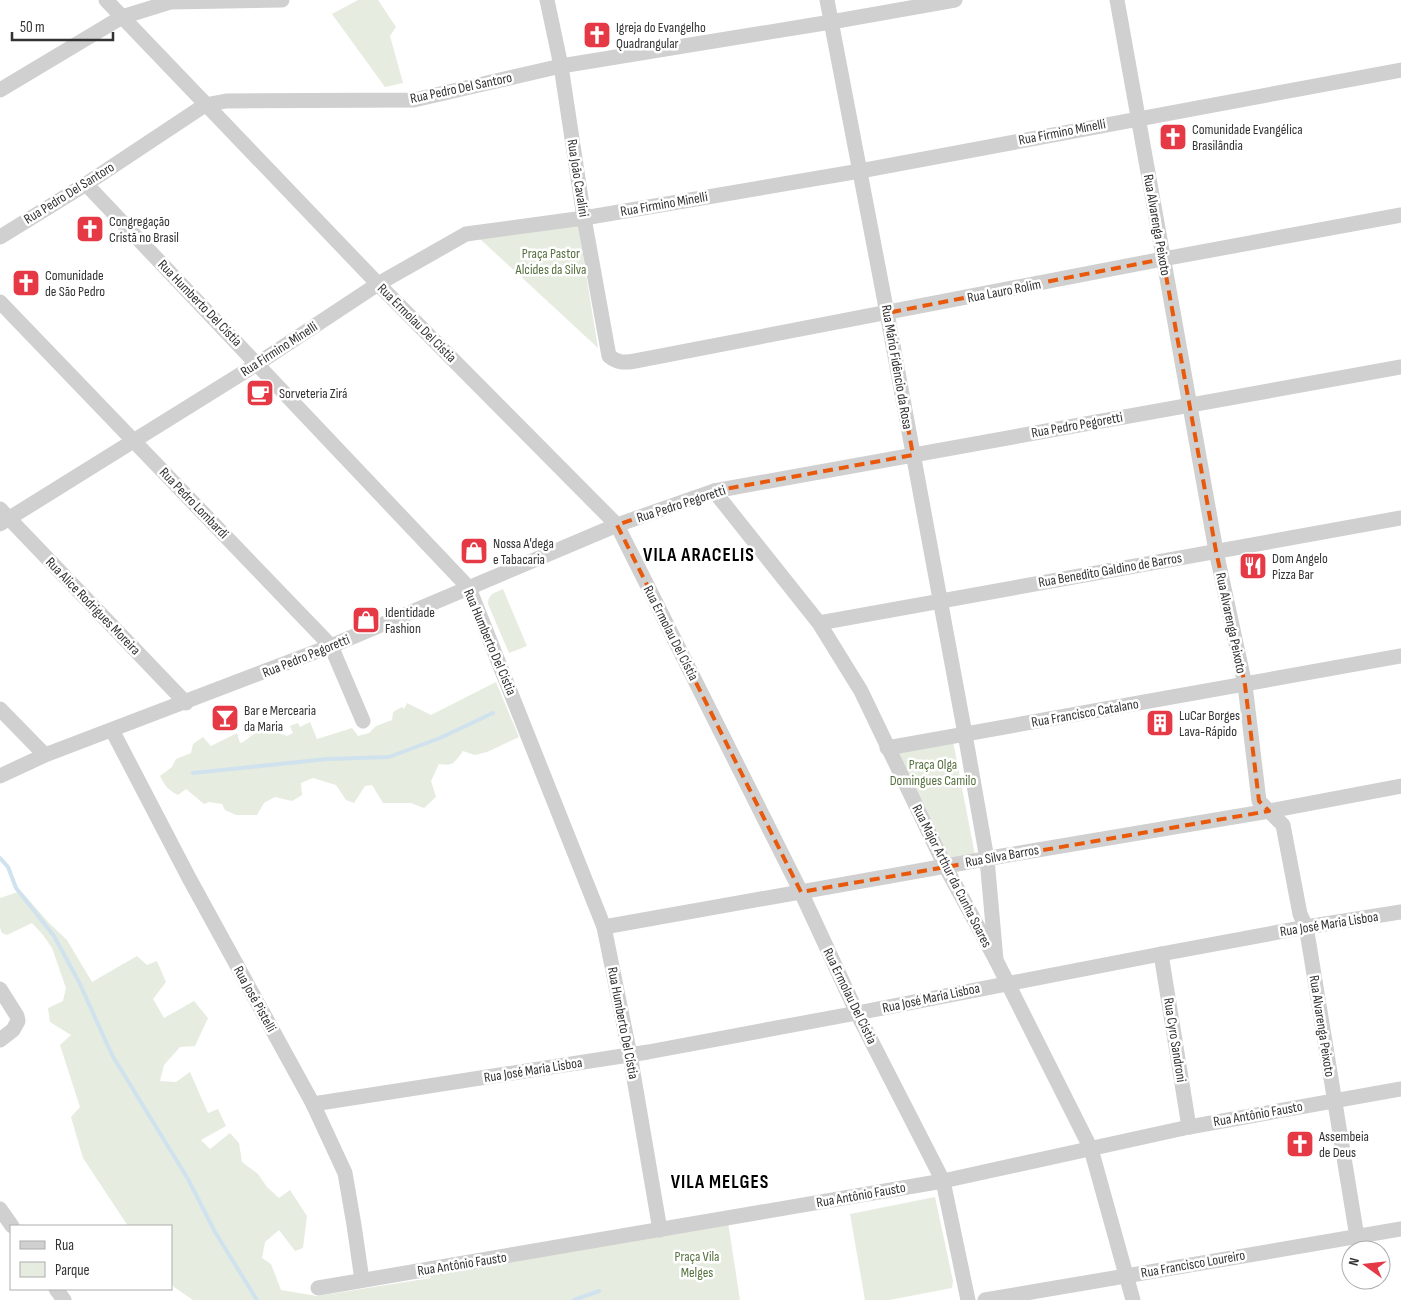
<svg xmlns="http://www.w3.org/2000/svg" width="1401" height="1300" viewBox="0 0 1401 1300" font-family="'Sofia Sans Condensed',sans-serif">
<style>
.green{fill:#e6ecdf}
.lines{fill:none;stroke-linecap:round;stroke-linejoin:round}
.stream{stroke:#cfe2ee;stroke-width:4}
.minor{stroke:#d0d0d0;stroke-width:15}
.marked{fill:none;stroke:#e8590c;stroke-width:4;stroke-dasharray:10 6;stroke-linejoin:round}
.labels{text-anchor:middle;dominant-baseline:central;stroke-width:5;stroke-linejoin:round;paint-order:stroke}
.poi-label{font-size:14px;fill:#333;stroke:#fff;text-anchor:start}
.street-label{font-size:14px;fill:#333;stroke:#fff}
.park-label{font-size:14px;fill:#56703f;stroke:#fff}
.district-label{font-size:19px;font-weight:bold;letter-spacing:1px;fill:#000;stroke:#fff}
</style>
<rect width="100%" height="100%" fill="#fff"/>
<!-- green -->
<g class="green">
<polygon points="358,0 378,0 396,27 390,36 403,83 385,87 332,14"/>
<polygon points="578,225 598,348 480,239"/>
<path d="M503,589L527,646L509,653L488,604C488,594 494,593 503,589Z"/>
<path d="M496,682L519,737L487,752L475,755L463,751C454,763 454,766 439,764L431,781L436,797L424,808L411,803H383L372,785L365,786L354,803L346,800L336,785L313,778L301,783L302,795L292,801L275,797L264,803L257,815H236L225,810L222,804L209,802L204,804L186,789L178,795C168,790 165,786 160,776L172,767L176,759L191,753L193,744L203,737L211,746L237,733L240,743C247,741 248,737 254,734C264,728 277,732 287,736L293,733L290,726L298,723L300,727L310,722L317,739L352,728L358,736L369,733L376,726L392,720L393,712L402,707L404,709L407,703L431,715Z"/>
<polygon points="953,741 975,855 944,862 896,754"/>
<polygon points="21,891 49,923 67,940 92,982 137,956 147,965 157,961 166,982 153,999 164,1018 194,1001 208,1018 195,1046 180,1047 164,1065 160,1081 176,1082 190,1072 208,1113 218,1109 226,1126 201,1140 210,1149 230,1133 239,1143 242,1162 258,1174 267,1187 279,1198 290,1190 307,1216 303,1248 295,1251 279,1230 265,1242 262,1258 271,1264 281,1290 317,1296 431,1278 429,1273 728,1222 740,1300 193,1300 174,1287 171,1282 171,1226 128,1226 83,1158 71,1117 80,1107 60,1045 71,1035 50,1022 48,1008 63,1001 66,988 52,948 43,935 32,923 7,935 2,933 0,928 0,898"/>
<polygon points="935,1197 953,1281 952,1288 889,1300 865,1300 850,1214"/>
</g>
<g class="lines">
<!-- stream -->
<g class="stream">
<polyline points="193,773 327,759 389,757 440,738 493,713"/>
<polyline points="0,858 8,867 16,888 54,936 79,982 112,1055 188,1179 215,1232 257,1300"/>
<polyline points="574,1300 599,1291"/>
</g>
<!-- minor -->
<g class="minor">
<polyline points="106,0 378,284 617,525 801,892 857,1013 943,1181 968,1300"/>
<path d="M547,0L561,66L584,218L609,356C618,363 624,363 635,361L1163,259L1401,215"/>
<polyline points="827,0 887,313 965,734 987,859 996,960"/>
<polyline points="1117,0 1216,551 1245,685 1259,801 1283,825 1300,914 1306,927 1309,944 1357,1237"/>
<polyline points="0,90 122,17 170,2 282,0"/>
<polyline points="86,184 469,588 604,927 630,1055 660,1230"/>
<polyline points="0,237 86,184 205,105 226,101 414,100 561,66 831,22 955,0"/>
<polyline points="0,302 331,646 363,721"/>
<polyline points="714,491 819,623 861,691 945,866 996,960 1091,1149 1133,1300"/>
<polyline points="0,509 186,703"/>
<polyline points="0,524 257,364 378,284 466,234 584,218 860,171 1401,70"/>
<polyline points="819,623 1401,518"/>
<polyline points="0,709 45,755"/>
<polyline points="112,730 189,878 313,1104 345,1173 354,1225 362,1280"/>
<polyline points="887,748 1401,656"/>
<polyline points="0,776 45,755 331,646 617,525 714,491 1401,367"/>
<polyline points="604,927 1002,856 1269,811 1401,786"/>
<polyline points="1161,954 1189,1127"/>
<polyline points="0,989 17,1016 18,1021 13,1030 0,1040"/>
<polyline points="313,1104 648,1052 857,1013 1161,954 1306,927 1401,912"/>
<polyline points="0,1209 12,1226"/>
<polyline points="318,1288 943,1181 1189,1127 1401,1089"/>
<polyline points="56,1289 64,1300"/>
<polyline points="985,1300 1401,1229"/>
</g>
</g>
<!-- marked area -->
<path class="marked" d="M1163,259L1216,551L1245,685L1259,801L1269,811L801,892L617,525L714,491L913,455L887,313Z"/>
<!-- icons -->
<defs>
<symbol id="church-square" viewBox="-11 -11 22 22"><rect x="-9" y="-9" width="18" height="18" rx="4" fill="#e63946" stroke="#fff"/><path d="M-1.2-6h2.4v3.5h3.3v2.4h-3.3V6h-2.4V-.1h-3.3v-2.4h3.3Z" fill="#fff"/></symbol>
<symbol id="cafe-square" viewBox="-11 -11 22 22"><rect x="-9" y="-9" width="18" height="18" rx="4" fill="#e63946" stroke="#fff"/><path d="M-5.5-4.5H6V0H3Q3 3.5 0 3.5H-2.5Q-5.5 3.5-5.5 0ZM3-3.2v2h1.7v-2ZM-6 4.5H4V6H-6Z" fill="#fff"/></symbol>
<symbol id="shop-square" viewBox="-11 -11 22 22"><rect x="-9" y="-9" width="18" height="18" rx="4" fill="#e63946" stroke="#fff"/><path d="M-5-2.5h2.3a2.7 3.5 0 0 1 5.4 0H5L5.5 6h-11ZM-1.5-2.5h3a1.5 2.3 0 0 0-3 0Z" fill="#fff"/></symbol>
<symbol id="restaurant-square" viewBox="-11 -11 22 22"><rect x="-9" y="-9" width="18" height="18" rx="4" fill="#e63946" stroke="#fff"/><path d="M-5-6h1v4h1v-4h1v4h1v-4h1v5L-1.5 .5V6h-2V.5L-5-1ZM5-6V6H3V1.5H1.5Q1.5-4 5-6Z" fill="#fff"/></symbol>
<symbol id="bar-square" viewBox="-11 -11 22 22"><rect x="-9" y="-9" width="18" height="18" rx="4" fill="#e63946" stroke="#fff"/><path d="M-6-5H6L.8 .8V4.5H3.5V6h-7V4.5H-.8V.8Z" fill="#fff"/></symbol>
<symbol id="building-square" viewBox="-11 -11 22 22"><rect x="-9" y="-9" width="18" height="18" rx="4" fill="#e63946" stroke="#fff"/><path d="M-4-6H4V6H1V3H-1V6H-4ZM-2.5-4.3h1.7v1.8h-1.7ZM.8-4.3h1.7v1.8H.8ZM-2.5-1h1.7V.8h-1.7ZM.8-1h1.7V.8H.8Z" fill="#fff"/></symbol>
</defs>
<g fill-rule="evenodd">
<use href="#church-square" x="581" y="19" width="32" height="32"/>
<use href="#church-square" x="1157" y="121" width="32" height="32"/>
<use href="#church-square" x="74" y="213" width="32" height="32"/>
<use href="#church-square" x="10" y="267" width="32" height="32"/>
<use href="#cafe-square" x="244" y="377" width="32" height="32"/>
<use href="#shop-square" x="458" y="535" width="32" height="32"/>
<use href="#restaurant-square" x="1237" y="550" width="32" height="32"/>
<use href="#shop-square" x="350" y="604" width="32" height="32"/>
<use href="#bar-square" x="209" y="702" width="32" height="32"/>
<use href="#building-square" x="1144" y="707" width="32" height="32"/>
<use href="#church-square" x="1284" y="1128" width="32" height="32"/>
</g>
<g class="labels">
<!-- poi labels -->
<g class="poi-label">
<text x="616" y="27">Igreja do Evangelho<tspan x="616" dy="16">Quadrangular</tspan></text>
<text x="1192" y="129">Comunidade Evangélica<tspan x="1192" dy="16">Brasilândia</tspan></text>
<text x="109" y="221">Congregação<tspan x="109" dy="16">Cristã no Brasil</tspan></text>
<text x="45" y="275">Comunidade<tspan x="45" dy="16">de São Pedro</tspan></text>
<text x="279" y="393">Sorveteria Zirá</text>
<text x="493" y="543">Nossa A'dega<tspan x="493" dy="16">e Tabacaria</tspan></text>
<text x="1272" y="558">Dom Angelo<tspan x="1272" dy="16">Pizza Bar</tspan></text>
<text x="385" y="612">Identidade<tspan x="385" dy="16">Fashion</tspan></text>
<text x="244" y="710">Bar e Mercearia<tspan x="244" dy="16">da Maria</tspan></text>
<text x="1179" y="715">LuCar Borges<tspan x="1179" dy="16">Lava-Rápido</tspan></text>
<text x="1319" y="1136">Assembeia<tspan x="1319" dy="16">de Deus</tspan></text>
</g>
<!-- street labels -->
<g class="street-label">
<text transform="translate(461 88) rotate(-12)">Rua Pedro Del Santoro</text>
<text transform="translate(1062 132) rotate(-11)">Rua Firmino Minelli</text>
<text transform="translate(578 178) rotate(81)">Rua João Cavalini</text>
<text transform="translate(69 193) rotate(-32)">Rua Pedro Del Santoro</text>
<text transform="translate(664 204) rotate(-10)">Rua Firmino Minelli</text>
<text transform="translate(1157 225) rotate(80)">Rua Alvarenga Peixoto</text>
<text transform="translate(1004 291) rotate(-11)">Rua Lauro Rolim</text>
<text transform="translate(200 303) rotate(46)">Rua Humberto Del Cístia</text>
<text transform="translate(417 323) rotate(45)">Rua Ermolau Del Cístia</text>
<text transform="translate(279 349) rotate(-33)">Rua Firmino Minelli</text>
<text transform="translate(897 367) rotate(80)">Rua Mário Fidêncio da Rosa</text>
<text transform="translate(1077 425) rotate(-10)">Rua Pedro Pegoretti</text>
<text transform="translate(194 503) rotate(46)">Rua Pedro Lombardi</text>
<text transform="translate(681 504) rotate(-18)">Rua Pedro Pegoretti</text>
<text transform="translate(1110 570) rotate(-10)">Rua Benedito Galdino de Barros</text>
<text transform="translate(93 606) rotate(46)">Rua Alice Rodrigues Moreira</text>
<text transform="translate(1231 623) rotate(78)">Rua Alvarenga Peixoto</text>
<text transform="translate(671 633) rotate(63)">Rua Ermolau Del Cístia</text>
<text transform="translate(490 642) rotate(67)">Rua Humberto Del Cístia</text>
<text transform="translate(306 656) rotate(-22)">Rua Pedro Pegoretti</text>
<text transform="translate(1085 713) rotate(-10)">Rua Francisco Catalano</text>
<text transform="translate(1002 856) rotate(-10)">Rua Silva Barros</text>
<text transform="translate(952 876) rotate(63)">Rua Major Arthur da Cunha Soares</text>
<text transform="translate(1329 924) rotate(-9)">Rua José Maria Lisboa</text>
<text transform="translate(850 996) rotate(64)">Rua Ermolau Del Cístia</text>
<text transform="translate(931 998) rotate(-12)">Rua José Maria Lisboa</text>
<text transform="translate(255 999) rotate(61)">Rua José Pistelli</text>
<text transform="translate(623 1023) rotate(79)">Rua Humberto Del Cístia</text>
<text transform="translate(1322 1026) rotate(81)">Rua Alvarenga Peixoto</text>
<text transform="translate(1175 1040) rotate(81)">Rua Cyro Sandroni</text>
<text transform="translate(533 1070) rotate(-9)">Rua José Maria Lisboa</text>
<text transform="translate(1258 1114) rotate(-10)">Rua Antônio Fausto</text>
<text transform="translate(861 1195) rotate(-10)">Rua Antônio Fausto</text>
<text transform="translate(462 1264) rotate(-9)">Rua Antônio Fausto</text>
<text transform="translate(1193 1264) rotate(-10)">Rua Francisco Loureiro</text>
</g>
<!-- park labels -->
<g class="park-label">
<text x="551" y="253">Praça Pastor<tspan x="551" dy="16">Alcides da Silva</tspan></text>
<text x="933" y="764">Praça Olga<tspan x="933" dy="16">Domingues Camilo</tspan></text>
<text x="697" y="1256">Praça Vila<tspan x="697" dy="16">Melges</tspan></text>
</g>
<!-- district labels -->
<g class="district-label">
<text x="699" y="555">VILA ARACELIS</text>
<text x="720" y="1182">VILA MELGES</text>
</g>
</g>
<!-- legend -->
<rect x="10" y="1225" width="162" height="65" fill="#ffffff" stroke="#adadad"/>
<rect x="20" y="1241" width="25" height="8" fill="#d0d0d0" stroke="#adadad"/>
<text x="55" y="1250" font-size="15" fill="#333333">Rua</text>
<rect x="20" y="1262" width="25" height="15" fill="#e6ecdf" stroke="#adadad"/>
<text x="55" y="1275" font-size="15" fill="#333333">Parque</text>
<!-- north arrow -->
<g transform="translate(1366 1265) rotate(285)"><circle r="24" fill="#ffffff" stroke="#adadad"/>
<path d="M0-4L9 19L0 12L-9 19Z" fill="#e63946"/>
<text y="-8" font-size="14" font-weight="bold" text-anchor="middle" fill="#333333">N</text>
</g>
<!-- scale -->
<path d="M12 32v8h101v-8" fill="none" stroke="#333333" stroke-width="2.5"/>
<text x="20" y="32" font-size="15" fill="#333333" stroke="#ffffff" stroke-width="4" paint-order="stroke">50 m</text>
</svg>
